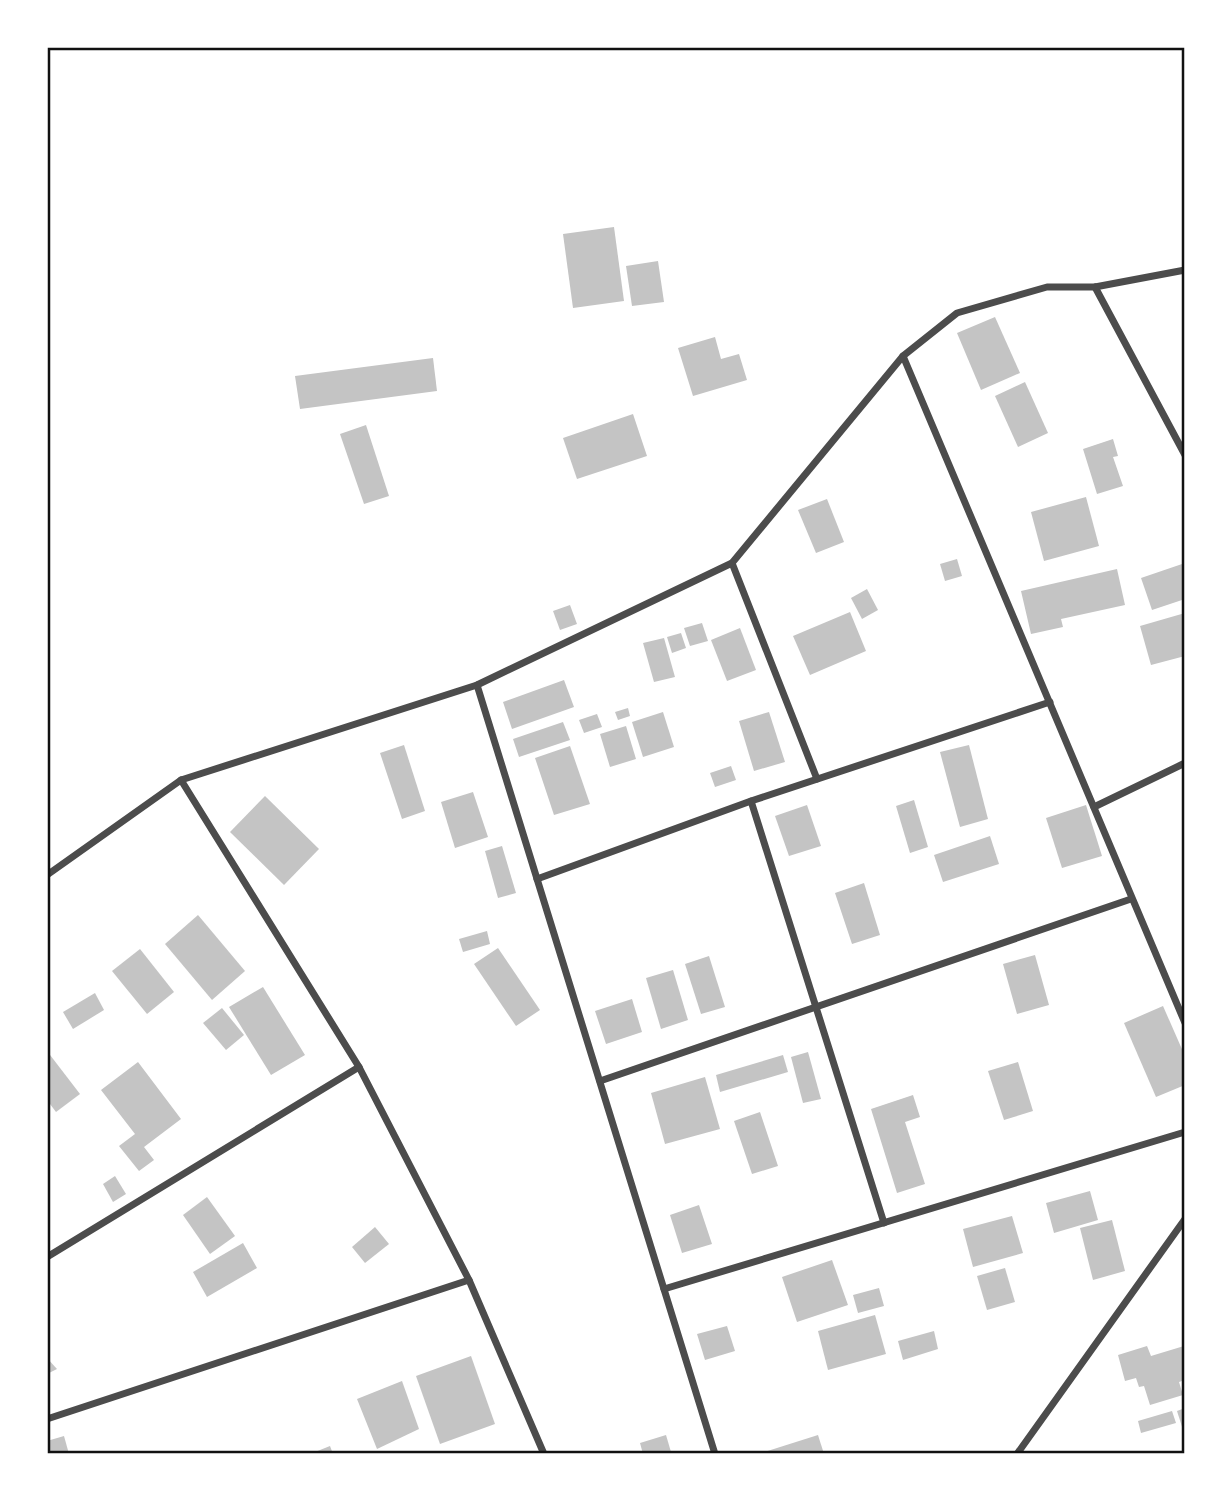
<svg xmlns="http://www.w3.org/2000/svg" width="1232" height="1501" viewBox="0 0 1232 1501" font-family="'Archivo Narrow',sans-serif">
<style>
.building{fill:#c4c4c4}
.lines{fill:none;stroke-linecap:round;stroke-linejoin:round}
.minor{stroke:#4c4c4c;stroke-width:7}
.neatline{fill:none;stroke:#111;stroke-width:2.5}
</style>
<rect width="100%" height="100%" fill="#fff"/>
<!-- building -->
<g class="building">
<polygon points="614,227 624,301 573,308 563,234"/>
<polygon points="658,261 664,302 632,306 626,266"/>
<polygon points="995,317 1020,373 981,390 957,333"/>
<polygon points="715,337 721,359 739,354 747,380 693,396 678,348"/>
<polygon points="433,358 437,391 300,409 295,376"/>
<polygon points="1025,382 1048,433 1018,447 995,396"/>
<polygon points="633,414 647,456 577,479 563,438"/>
<polygon points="366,425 389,496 364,504 340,434"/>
<polygon points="1113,439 1118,456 1113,457 1123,486 1097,494 1083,449"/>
<polygon points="1086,497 1099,546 1044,561 1031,512"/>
<polygon points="827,499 844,542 816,553 798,510"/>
<polygon points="957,559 962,576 945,581 940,564"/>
<polygon points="1185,563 1185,599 1152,610 1141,578"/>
<polygon points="1117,569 1125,605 1061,619 1063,627 1031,634 1021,591"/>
<polygon points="867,589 878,610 862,619 851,598"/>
<polygon points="570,605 577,624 560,630 553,611"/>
<polygon points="850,612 866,651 810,675 793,636"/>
<polygon points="1185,613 1185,656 1151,665 1140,626"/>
<polygon points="702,623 708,641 690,646 684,628"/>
<polygon points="740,628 756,670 727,681 711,640"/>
<polygon points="681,633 686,648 672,653 667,637"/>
<polygon points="664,638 675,677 654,682 643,643"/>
<polygon points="564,680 574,707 512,729 503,702"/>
<polygon points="628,708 630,716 618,720 615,712"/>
<polygon points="663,712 674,747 643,757 632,722"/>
<polygon points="769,712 785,762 754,771 739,721"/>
<polygon points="597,714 602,727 584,733 579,720"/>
<polygon points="563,722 570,740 519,757 513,739"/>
<polygon points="626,726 636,759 610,767 600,734"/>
<polygon points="404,745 425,811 402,819 380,753"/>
<polygon points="969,745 988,819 960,827 940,752"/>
<polygon points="570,746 590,804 554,815 535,758"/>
<polygon points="731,766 736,780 715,787 710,773"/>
<polygon points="473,792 488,837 455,848 441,802"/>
<polygon points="265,796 319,849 284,885 230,832"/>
<polygon points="914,800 928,847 910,853 896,806"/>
<polygon points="807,805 821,846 789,856 775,816"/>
<polygon points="1086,805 1102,856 1062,868 1046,818"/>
<polygon points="990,836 999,864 943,882 934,855"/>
<polygon points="502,846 516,893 498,898 485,851"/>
<polygon points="864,883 880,935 852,944 835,893"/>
<polygon points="198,915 245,971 212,1000 165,944"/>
<polygon points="487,931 490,944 463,952 459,939"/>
<polygon points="498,948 540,1010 516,1026 474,964"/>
<polygon points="140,949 174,992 147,1014 112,971"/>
<polygon points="1035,955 1049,1005 1017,1014 1003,964"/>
<polygon points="709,956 725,1007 701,1014 685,964"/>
<polygon points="673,970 688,1020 661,1029 646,978"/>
<polygon points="263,987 305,1055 271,1075 229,1007"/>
<polygon points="95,993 104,1010 73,1029 63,1012"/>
<polygon points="632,999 642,1032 606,1044 595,1011"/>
<polygon points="1163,1006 1185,1056 1185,1085 1156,1097 1124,1023"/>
<polygon points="222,1008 244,1035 226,1050 203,1023"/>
<polygon points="47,1051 80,1094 56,1112 47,1100"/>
<polygon points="808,1052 821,1099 803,1103 791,1057"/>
<polygon points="783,1055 788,1072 720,1092 716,1075"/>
<polygon points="138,1062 181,1119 144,1147 154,1160 139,1171 119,1146 135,1134 101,1090"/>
<polygon points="1018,1062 1033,1111 1004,1120 988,1071"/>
<polygon points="705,1077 720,1129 665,1144 651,1093"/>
<polygon points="913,1095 920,1117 905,1122 925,1184 897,1193 871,1109"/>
<polygon points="760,1112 778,1166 752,1174 734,1121"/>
<polygon points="115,1176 126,1194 113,1202 103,1184"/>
<polygon points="1090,1191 1098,1220 1054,1233 1046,1203"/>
<polygon points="207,1197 235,1236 210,1254 183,1215"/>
<polygon points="699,1205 712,1244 682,1253 670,1215"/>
<polygon points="1012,1216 1023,1253 973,1267 963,1229"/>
<polygon points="1112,1220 1125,1271 1093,1280 1080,1228"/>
<polygon points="375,1227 389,1244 365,1263 352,1247"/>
<polygon points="243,1243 257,1268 207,1297 193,1272"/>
<polygon points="832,1260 848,1305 797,1322 782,1277"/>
<polygon points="1005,1268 1015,1302 987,1310 977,1276"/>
<polygon points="879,1288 884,1306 858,1313 853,1295"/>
<polygon points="875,1315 886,1354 828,1370 818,1331"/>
<polygon points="727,1326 735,1351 705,1360 697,1334"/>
<polygon points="934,1331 938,1349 903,1360 898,1341"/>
<polygon points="1147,1346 1151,1356 1184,1346 1185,1380 1179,1382 1183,1395 1150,1405 1144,1386 1139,1387 1136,1378 1125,1381 1118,1355"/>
<polygon points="471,1356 495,1424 440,1444 416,1376"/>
<polygon points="47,1358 57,1369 47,1374"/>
<polygon points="402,1381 419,1429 377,1449 357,1399"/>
<polygon points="1185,1408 1185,1433 1184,1433 1177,1411"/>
<polygon points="1172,1411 1176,1423 1141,1433 1138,1421"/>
<polygon points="666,1435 671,1452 643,1454 640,1443"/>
<polygon points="818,1435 824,1454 761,1454 761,1453"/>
<polygon points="64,1436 69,1454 47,1454 47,1441"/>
<polygon points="330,1446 333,1454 310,1454"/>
</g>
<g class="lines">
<!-- minor -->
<g class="minor">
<polyline points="1095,287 1185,455"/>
<polyline points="903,356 1185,1023"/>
<polyline points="732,563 817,779"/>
<polyline points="477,685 715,1454"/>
<polyline points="181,780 359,1067 469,1280 544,1454"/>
<polyline points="751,801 884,1223"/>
<polyline points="1094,807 1185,763"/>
<polyline points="47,875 181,780 477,685 732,563 903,356 957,313 1047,287 1095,287 1185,270"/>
<polyline points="537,879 751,801 1050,702"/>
<polyline points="600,1081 1131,899"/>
<polyline points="47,1257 359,1067"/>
<polyline points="664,1289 1185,1132"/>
<polyline points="47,1419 469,1280"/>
<polyline points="1017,1454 1185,1219"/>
</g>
</g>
<!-- border -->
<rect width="1232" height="1501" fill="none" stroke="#ffffff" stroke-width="98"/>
<rect x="49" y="49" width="1134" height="1403" class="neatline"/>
</svg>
